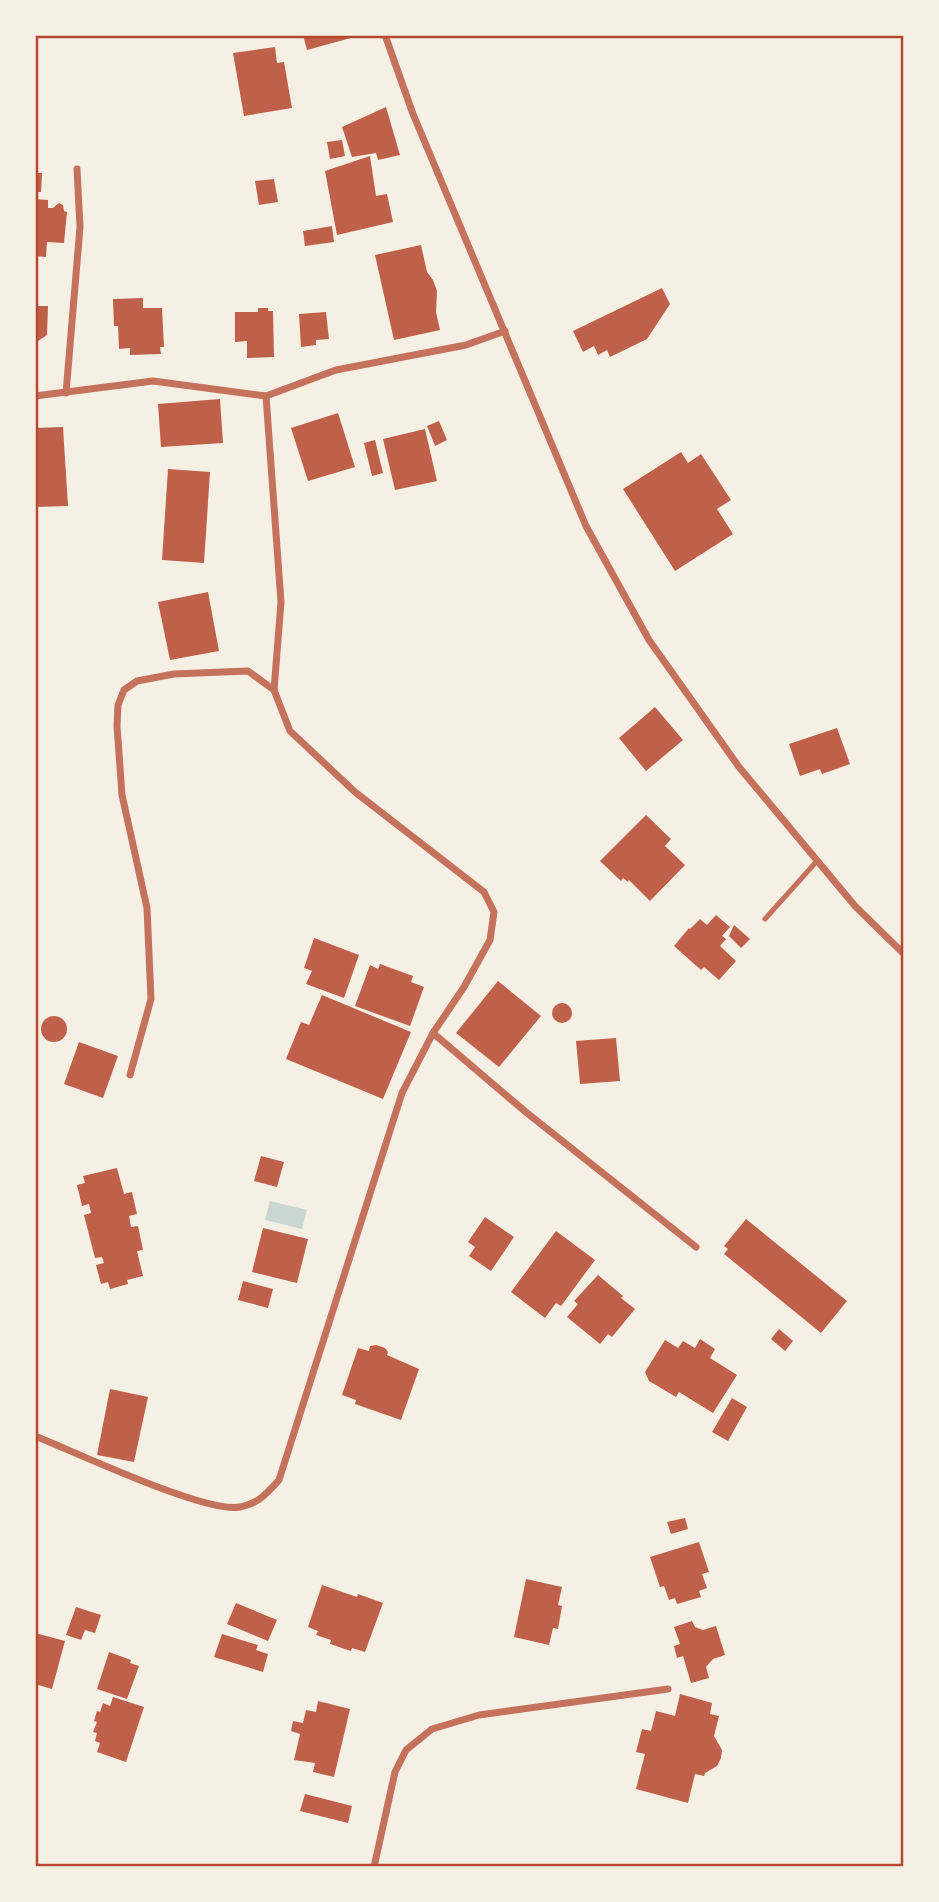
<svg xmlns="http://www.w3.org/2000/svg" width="939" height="1902" viewBox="0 0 939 1902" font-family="Manrope,sans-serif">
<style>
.water{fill:#c9d6d2}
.building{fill:#bf614a}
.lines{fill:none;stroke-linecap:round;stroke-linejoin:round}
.service{stroke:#c5725c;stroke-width:5}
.minor{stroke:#c5725c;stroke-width:7}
.neatline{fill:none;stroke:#b5482f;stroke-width:2.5}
</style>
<rect width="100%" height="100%" fill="#f6efe4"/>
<!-- water -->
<polygon class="water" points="270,1201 307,1210 302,1229 265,1220"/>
<!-- building -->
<g class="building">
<polygon points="303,35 357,35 358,36 307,50"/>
<polygon points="275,47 277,63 284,62 292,108 244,116 233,53"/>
<polygon points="386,107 400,155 378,160 376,153 352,157 342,127"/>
<polygon points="342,140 345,156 330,159 327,142"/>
<polygon points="370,156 376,196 387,194 393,222 337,235 325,171"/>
<polygon points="35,173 42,173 41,192 35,192"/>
<polygon points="274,179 278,202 259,205 255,181"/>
<polygon points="35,199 48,200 48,208 53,208 59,203 63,205 64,211 67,212 64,243 47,242 46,257 35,256"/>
<polygon points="332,226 334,242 305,246 303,231"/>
<polygon points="421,245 427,272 433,280 437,291 436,312 440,330 394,340 375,255"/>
<polygon points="662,288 670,304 647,339 610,357 607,350 598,355 594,346 583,352 573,331"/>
<polygon points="143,298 143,308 162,308 164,347 160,347 161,354 130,355 130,348 119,349 118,326 114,326 113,299"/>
<polygon points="35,306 48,306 47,335 35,343"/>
<polygon points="258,308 268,308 268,311 273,311 274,357 247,358 247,341 235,342 235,312 258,312"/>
<polygon points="326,312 329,339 316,340 316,345 301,347 299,314"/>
<polygon points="220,399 223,443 161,447 158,404"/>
<polygon points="338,413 355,467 308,481 291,428"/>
<polygon points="439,421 447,440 435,446 427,426"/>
<polygon points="63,427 68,506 35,507 35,428"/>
<polygon points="425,429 437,481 395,490 383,439"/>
<polygon points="375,440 383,473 372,476 364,443"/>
<polygon points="681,452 688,463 701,454 731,500 717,509 733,534 675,571 623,489"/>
<polygon points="168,469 210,472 204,563 162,560"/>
<polygon points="208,592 219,651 170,660 158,602"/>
<polygon points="655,707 683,740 646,771 619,738"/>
<polygon points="837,728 850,764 822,774 820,769 800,776 789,744"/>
<polygon points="646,815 671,839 665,846 685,865 650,901 629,880 628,882 623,878 621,881 600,861"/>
<polygon points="716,915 730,927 722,936 726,939 720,946 736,961 719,980 704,967 701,970 674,946 689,928 690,929 700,919 707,925"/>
<polygon points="734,925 750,939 741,948 729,936"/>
<polygon points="314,938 359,955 344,998 306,984 312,971 304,968"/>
<polygon points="380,964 413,976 411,982 424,987 410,1026 355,1006 370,965 378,969"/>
<polygon points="498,981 541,1016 499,1067 456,1033"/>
<polygon points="322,995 411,1032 383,1099 286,1059 301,1022 309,1025"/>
<circle cx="562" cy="1013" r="10"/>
<circle cx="54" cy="1029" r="13"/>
<polygon points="616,1038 620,1081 580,1084 576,1041"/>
<polygon points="79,1042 118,1056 103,1098 64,1084"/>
<polygon points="261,1156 284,1162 277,1187 254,1181"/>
<polygon points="117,1168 124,1194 132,1192 137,1214 129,1216 131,1227 138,1226 143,1250 137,1251 143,1276 127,1280 128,1284 110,1289 108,1282 101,1284 96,1265 104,1263 102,1257 95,1258 84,1215 91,1213 89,1204 82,1206 77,1185 85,1183 83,1176"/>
<polygon points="485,1217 514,1237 491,1271 469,1256 475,1247 468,1242"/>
<polygon points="746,1219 847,1301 821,1333 724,1254 728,1249 724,1246"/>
<polygon points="263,1228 308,1239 297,1283 252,1272"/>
<polygon points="556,1231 595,1260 561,1306 556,1303 545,1318 511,1292"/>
<polygon points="598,1275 623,1296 621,1298 635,1309 612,1337 608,1334 600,1344 567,1317 578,1304 574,1301"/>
<polygon points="243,1281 273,1289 268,1308 238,1300"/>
<polygon points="779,1329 793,1341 785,1351 771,1339"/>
<polygon points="700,1339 715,1349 710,1358 737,1375 713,1413 679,1392 676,1397 649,1381 645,1372 665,1340 678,1348 683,1341 695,1348"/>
<polygon points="376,1345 385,1348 388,1352 387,1355 419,1369 401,1420 355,1404 356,1400 342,1395 358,1348 369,1351 370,1346"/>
<polygon points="110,1389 148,1397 134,1462 97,1455"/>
<polygon points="732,1398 747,1407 728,1441 712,1432"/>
<polygon points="685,1518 688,1529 671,1534 667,1522"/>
<polygon points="699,1542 709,1572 702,1574 707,1588 699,1591 701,1597 677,1604 675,1598 669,1600 664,1586 660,1587 650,1557"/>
<polygon points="526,1579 562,1587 558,1605 562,1606 558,1629 553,1628 549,1645 514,1637"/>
<polygon points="322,1585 357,1597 358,1594 383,1603 365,1652 352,1648 351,1651 330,1644 331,1640 316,1635 318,1631 308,1627"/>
<polygon points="236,1603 277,1620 268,1641 227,1624"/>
<polygon points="76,1607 101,1615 95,1633 85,1630 81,1640 66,1635"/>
<polygon points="692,1621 695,1627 703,1630 716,1626 725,1655 713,1659 706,1667 709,1678 691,1683 683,1656 677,1658 674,1646 680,1644 674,1627"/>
<polygon points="35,1633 65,1641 52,1689 35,1684"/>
<polygon points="222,1634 258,1645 256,1650 268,1654 263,1672 214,1657"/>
<polygon points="109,1652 131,1660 130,1663 139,1666 127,1699 97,1689"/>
<polygon points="680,1694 712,1703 710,1714 719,1716 714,1736 722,1750 721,1758 717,1766 705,1773 704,1776 695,1774 688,1803 636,1789 645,1754 636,1752 642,1729 651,1731 656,1711 675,1716"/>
<polygon points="113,1697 144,1707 126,1762 97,1752 100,1743 95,1741 97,1733 93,1732 97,1722 94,1721 97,1711 100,1712 103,1703 110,1706"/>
<polygon points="318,1701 350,1709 334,1777 313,1772 315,1763 294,1760 300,1734 291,1731 293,1721 303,1723 306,1710 316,1712"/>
<polygon points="305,1794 352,1806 348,1823 300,1811"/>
</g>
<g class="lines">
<!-- service -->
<polyline class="service" points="765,919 817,861"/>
<!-- minor -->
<g class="minor">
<polyline points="385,35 413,114 586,526 649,640 739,767 855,906 904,954"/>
<polyline points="66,393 80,227 77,169"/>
<polyline points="35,396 153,381 266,396 336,370 466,345 505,331"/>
<polyline points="433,1033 527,1113 696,1247"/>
<polyline points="130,1075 151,999 147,908 122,795 117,726 118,705 124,690 137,681 174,674 248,671 274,690"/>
<path d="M35,1436C73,1451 206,1514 240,1507C258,1504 267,1493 279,1480L402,1093L433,1033L464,987L490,940L494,912L484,892L355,792L290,731L274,690L281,602L266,396"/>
<polyline points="374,1867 395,1772 406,1750 432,1729 479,1715 668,1689"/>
</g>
</g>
<!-- border -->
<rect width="939" height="1902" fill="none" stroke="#f6efe4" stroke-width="74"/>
<rect x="37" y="37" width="865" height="1828" class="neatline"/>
</svg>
